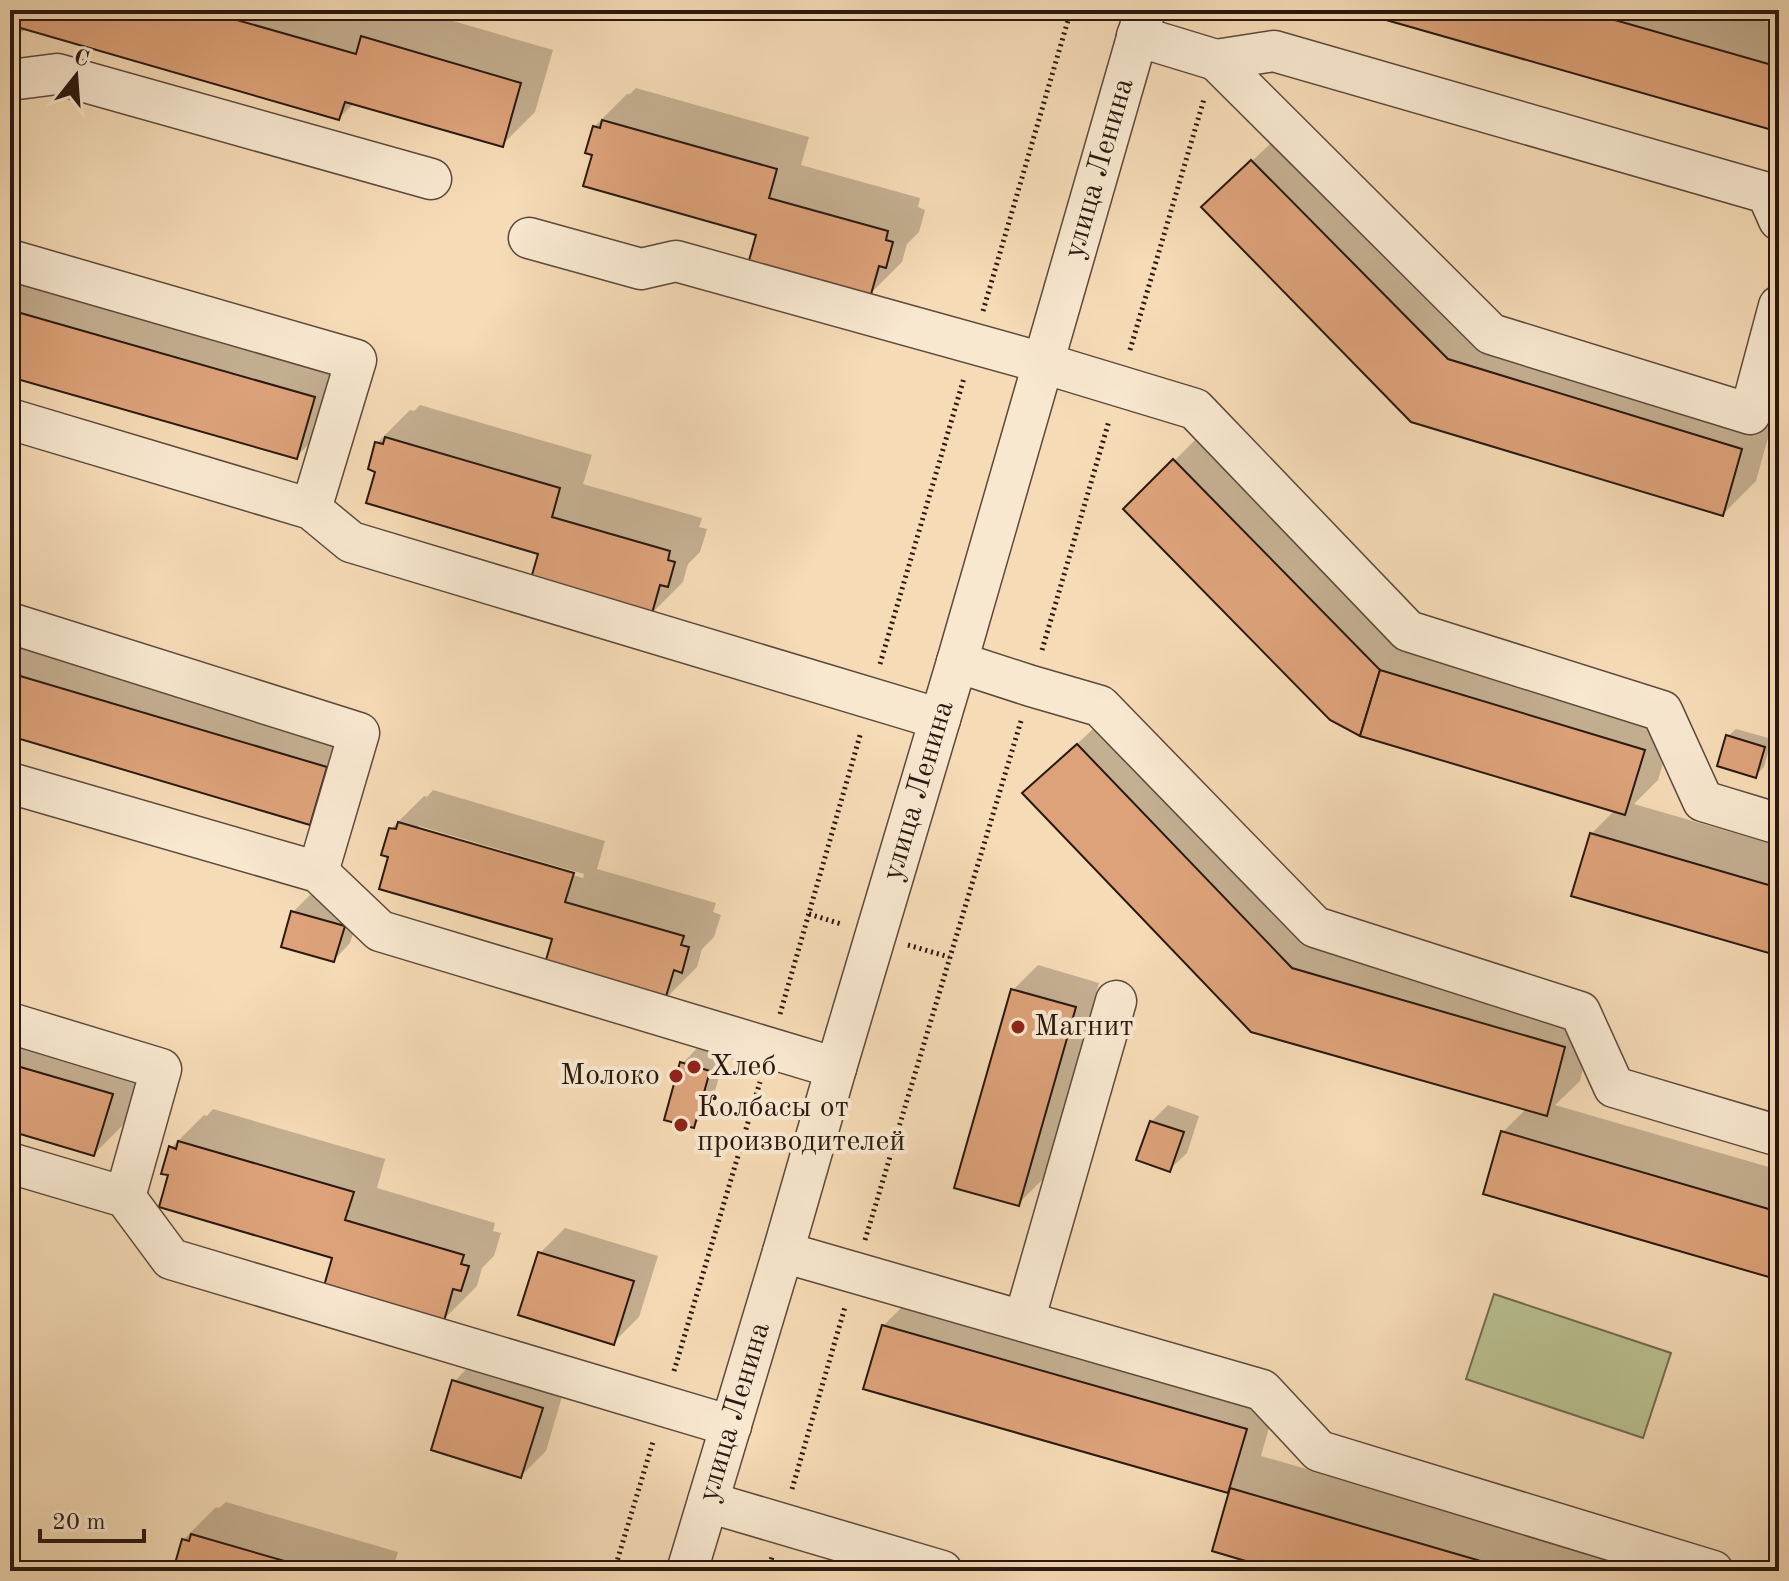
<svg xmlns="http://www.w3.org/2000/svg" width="1789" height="1581" viewBox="0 0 1789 1581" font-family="'Old Standard TT',serif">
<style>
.green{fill:#bac190;stroke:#726c50;stroke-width:2}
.shadow{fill:#0003;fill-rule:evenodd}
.building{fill:#dda27a;stroke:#2a1810;stroke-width:2}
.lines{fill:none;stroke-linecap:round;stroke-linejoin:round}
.minor-casing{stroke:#5d493a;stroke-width:43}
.path{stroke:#2a1810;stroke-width:5;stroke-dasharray:2 4;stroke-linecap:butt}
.minor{stroke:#f8e8d0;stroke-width:40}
.poi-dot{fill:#8f2418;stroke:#f8e8d0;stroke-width:3}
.labels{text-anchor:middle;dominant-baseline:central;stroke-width:8;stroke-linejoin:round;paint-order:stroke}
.street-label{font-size:30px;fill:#2a1810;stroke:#f8e8d0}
.poi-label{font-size:30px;fill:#2a1810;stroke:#f8e8d0;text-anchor:start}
</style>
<rect width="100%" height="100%" fill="#f5dbb6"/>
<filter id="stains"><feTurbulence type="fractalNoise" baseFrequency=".0025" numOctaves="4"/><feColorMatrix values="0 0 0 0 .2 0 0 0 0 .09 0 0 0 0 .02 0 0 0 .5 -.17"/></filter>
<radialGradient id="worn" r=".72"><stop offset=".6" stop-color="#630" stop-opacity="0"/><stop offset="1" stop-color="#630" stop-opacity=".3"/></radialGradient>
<!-- green -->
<polygon class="green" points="1494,1294 1671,1353 1643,1438 1466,1379"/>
<!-- shadow -->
<g class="shadow">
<polygon points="10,10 349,10 381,19 390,10 415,10 553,50 535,112 502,145 354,103 339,118 26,28 12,42 10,42"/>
<polygon points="1358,10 1727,10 1779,25 1779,130"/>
<polygon points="636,88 809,137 801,165 920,198 918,207 925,210 919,232 907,244 902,262 869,295 759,234 595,153 594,127 627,94 630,94"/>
<polygon points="1286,129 1481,326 1774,416 1756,481 1723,514 1412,420 1237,175"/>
<polygon points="10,268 346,364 329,424 296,457 10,375"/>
<polygon points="420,405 592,455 583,484 702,518 699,527 707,529 700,552 688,564 683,582 650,615 541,552 377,470 377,443 410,410 414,411"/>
<polygon points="1207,428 1413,638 1677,717 1658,780 1634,804 1779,846 1779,954 1591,834 1615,810 1361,734 1126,509"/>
<polygon points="10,630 359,734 342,790 309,823 10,733"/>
<polygon points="1111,712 1325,936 1596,1014 1580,1081 1555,1105 1779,1170 1779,1278 1503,1132 1527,1108 1252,1030 1025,793"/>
<polygon points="1736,729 1772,739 1764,767 1756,775 1728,736"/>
<path d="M433,790L605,841L597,869L716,903L713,912L721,915L714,937L702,949L697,967L664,1000L554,938L391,855V829L424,796L427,797ZM419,826L584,874L583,878L419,830Z"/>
<polygon points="310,895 360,910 350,943 334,960 293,912"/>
<polygon points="1038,965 1099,983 1043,1179 1018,1204 1013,990"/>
<polygon points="10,1021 144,1061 127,1121 94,1154 10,1129"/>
<polygon points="698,1047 725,1055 710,1109 693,1126 682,1064"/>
<polygon points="1168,1105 1199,1116 1187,1153 1170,1169 1151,1122"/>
<polygon points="213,1109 385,1159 377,1188 495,1223 493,1231 501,1233 494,1256 482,1268 477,1286 444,1319 334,1256 171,1174 171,1148 204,1115 207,1116"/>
<polygon points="565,1228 658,1256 639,1317 614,1342 540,1253"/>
<polygon points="916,1293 1278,1396 1261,1456 1660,1571 1286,1571 1231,1492 866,1388 883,1326"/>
<polygon points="479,1356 566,1383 546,1451 521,1476 454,1382"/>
<polygon points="226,1502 398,1552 392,1571 182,1571 183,1540 216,1507 219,1508"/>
<polygon points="841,1555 899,1571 825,1571"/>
</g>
<!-- building -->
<g class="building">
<polygon points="10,10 202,10 356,54 361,36 521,83 503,147 345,102 339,120 17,27 12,45 10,44"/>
<polygon points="1351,10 1580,10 1779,67 1779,132"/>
<polygon points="602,120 777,169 769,198 888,231 886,240 893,242 886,268 879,266 870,298 748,264 756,235 583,186 592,155 585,153 593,126 600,128"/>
<polygon points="1251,160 1448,359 1742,449 1723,516 1411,422 1201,207"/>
<polygon points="10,310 315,397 297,459 10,377"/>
<polygon points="385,437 560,488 552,517 670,551 668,560 675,562 668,587 660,585 651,617 530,582 538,554 366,503 375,472 368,469 375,442 383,444"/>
<polygon points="1173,459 1380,670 1360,736 1330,720 1123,509"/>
<polygon points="1380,670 1645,750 1625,815 1360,736"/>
<polygon points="10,673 327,767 310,825 10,736"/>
<polygon points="1726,735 1765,747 1756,778 1717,766"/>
<polygon points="1077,744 1292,968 1565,1047 1547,1116 1251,1032 1022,793"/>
<polygon points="398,822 574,873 565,902 684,936 681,945 689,947 682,973 674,970 664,1003 544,967 552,939 379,889 388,857 381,855 389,828 396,829"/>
<polygon points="1590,833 1779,888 1779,956 1571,896"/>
<polygon points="291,911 345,926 334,962 281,947"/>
<polygon points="1011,989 1076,1007 1019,1206 954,1188"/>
<polygon points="680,1062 710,1071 694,1128 664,1120"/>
<polygon points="10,1064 113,1094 94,1156 10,1131"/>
<polygon points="1150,1121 1184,1132 1170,1172 1136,1160"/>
<polygon points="1501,1131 1779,1212 1779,1280 1483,1194"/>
<polygon points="178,1141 354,1192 345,1220 464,1255 461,1264 469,1266 461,1291 453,1289 444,1321 324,1286 332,1258 159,1207 168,1175 161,1174 169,1146 176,1149"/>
<polygon points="538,1252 634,1281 614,1345 518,1315"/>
<polygon points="882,1325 1247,1429 1228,1493 863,1389"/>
<polygon points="452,1380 543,1408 521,1478 431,1450"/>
<polygon points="1230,1488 1515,1571 1279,1571 1212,1551"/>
<polygon points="191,1534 319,1571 180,1571 181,1568 174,1567 182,1539 189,1541"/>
</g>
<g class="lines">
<defs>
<g id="minor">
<polyline points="1137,36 1216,60 1274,51 1767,193 1779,220"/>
<polyline points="1216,60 1491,334 1750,414 1779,306"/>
<polyline points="10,80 57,74 431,179"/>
<polyline points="529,238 641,269 676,261 1043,363 1195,409 1408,631 1662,711 1703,801 1779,824"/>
<polyline points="10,260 356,360 311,509"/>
<polyline points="10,419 311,509 351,542 940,719"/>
<polyline points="10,623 359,733 318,872"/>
<polyline points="957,662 1031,686 1100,706 1315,927 1580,1012 1614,1087 1779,1136"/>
<polyline points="10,783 318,872 380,931 836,1068"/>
<polyline points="10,1023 161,1069 125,1197"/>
<polyline points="10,1163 125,1197 171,1259 731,1426"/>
<polyline points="783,1252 1262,1390 1319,1451 1713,1571"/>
<polyline points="1024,1321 1116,1001"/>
<polyline points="708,1502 942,1571"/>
<path id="s1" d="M687,1571L783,1252L836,1068L957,662L1145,10"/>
</g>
</defs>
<!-- minor casing -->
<use href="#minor" class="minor-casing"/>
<!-- path -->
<g class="path">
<polyline points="1777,10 1779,11"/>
<polyline points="983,311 1071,10"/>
<polyline points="1130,350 1204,99"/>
<polyline points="1042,650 1109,421"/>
<polyline points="880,664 964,378"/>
<polyline points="809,914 841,924"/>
<polyline points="908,945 949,957"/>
<polyline points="780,1014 861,732"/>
<polyline points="865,1240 1021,721"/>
<polyline points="674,1371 760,1082"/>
<polyline points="792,1489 845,1307"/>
<polyline points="614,1571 653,1442"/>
<polyline points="768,1571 772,1557"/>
</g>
<!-- minor -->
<use href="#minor" class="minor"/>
</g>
<!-- markers -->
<g class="poi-dot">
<circle cx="1018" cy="1027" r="8"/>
<circle cx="694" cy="1067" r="8"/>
<circle cx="676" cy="1076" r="8"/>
<circle cx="681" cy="1125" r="8"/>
</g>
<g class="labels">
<!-- street labels -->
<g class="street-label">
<text stroke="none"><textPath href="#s1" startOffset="1462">улица Ленина</textPath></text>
<text stroke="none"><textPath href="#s1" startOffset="814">улица Ленина</textPath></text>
<text stroke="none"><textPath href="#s1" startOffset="166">улица Ленина</textPath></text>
</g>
<!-- poi labels -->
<g class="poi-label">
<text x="1034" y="1027">Магнит</text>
<text x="710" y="1067">Хлеб</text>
<text x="660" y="1076" text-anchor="end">Молоко</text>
<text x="697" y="1108">Колбасы от<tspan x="697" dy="34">производителей</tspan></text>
</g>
</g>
<!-- margin -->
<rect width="1789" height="1581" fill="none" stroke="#f5dbb6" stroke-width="40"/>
<rect x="12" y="12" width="1765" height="1557" fill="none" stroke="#2a1810" stroke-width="4"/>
<rect x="20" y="20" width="1749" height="1541" fill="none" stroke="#2a1810" stroke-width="2"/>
<!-- north arrow -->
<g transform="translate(76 76) rotate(17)" stroke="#f8e8d0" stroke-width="6" paint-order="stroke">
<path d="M0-6L14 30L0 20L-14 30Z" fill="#2a1810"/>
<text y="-12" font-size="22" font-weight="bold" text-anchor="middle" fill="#2a1810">С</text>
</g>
<!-- scale -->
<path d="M40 1529v12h104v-12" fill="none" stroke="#2a1810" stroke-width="4"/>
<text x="52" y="1529" font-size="24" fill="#2a1810" stroke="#f8e8d0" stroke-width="6" paint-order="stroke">20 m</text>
<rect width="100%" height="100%" filter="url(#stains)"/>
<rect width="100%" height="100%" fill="url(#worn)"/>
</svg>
